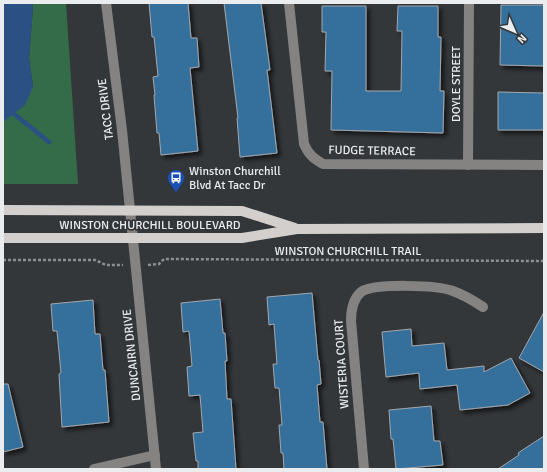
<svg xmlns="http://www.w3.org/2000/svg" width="547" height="472" viewBox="0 0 547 472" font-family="Signika,sans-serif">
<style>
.green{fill:#346b48}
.water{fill:#2b5184}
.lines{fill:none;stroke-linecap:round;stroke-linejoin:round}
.stream{stroke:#2b5184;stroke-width:4.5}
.building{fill:#356f9d;stroke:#a3a7ab;filter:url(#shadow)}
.path{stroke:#8d9092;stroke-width:2.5;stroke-dasharray:3 2;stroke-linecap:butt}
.minor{stroke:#858381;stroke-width:10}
.major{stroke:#d3cfcc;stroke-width:10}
.labels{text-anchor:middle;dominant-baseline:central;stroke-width:3.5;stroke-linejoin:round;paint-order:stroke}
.street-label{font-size:12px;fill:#eaecee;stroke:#34373a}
.poi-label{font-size:12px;fill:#eaecee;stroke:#34373a;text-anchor:start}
</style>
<defs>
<filter id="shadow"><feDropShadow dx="3.5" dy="3.5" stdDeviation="2" flood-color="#0009"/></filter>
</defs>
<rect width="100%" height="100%" fill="#34373a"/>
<!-- green -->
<polygon class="green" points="32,3 66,3 78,184 3,184 3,122 33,87 29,58 33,7"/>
<!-- water -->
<polygon class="water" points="3,3 32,3 33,7 29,58 33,87 25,105 3,122"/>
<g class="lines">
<!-- stream -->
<polyline class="stream" points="3,105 49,142"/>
</g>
<!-- building -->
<g class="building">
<polygon points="149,3 188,3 191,38 197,38 199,67 190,68 198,151 161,155 159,133 157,133 154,95 155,95 153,77 158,76 154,37 152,37"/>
<polygon points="224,3 261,3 270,70 267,70 277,153 240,157 237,118 238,118"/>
<polygon points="501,5 544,5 544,66 500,65"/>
<polygon points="322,6 366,6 366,91 401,91 402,31 397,31 398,6 438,6 438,37 441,37 440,91 444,91 443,133 331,130 332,71 325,71 326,32 322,32"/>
<polygon points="498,92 544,93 544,130 498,130"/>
<polygon points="312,293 318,360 319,360 321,384 317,385 320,422 323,422 327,469 284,469 283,453 281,453 279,425 282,425 279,388 275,388 273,364 277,364 274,324 269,325 267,297"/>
<polygon points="220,299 223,333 225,333 227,361 225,361 227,399 231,399 236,469 198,469 198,461 196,461 193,433 203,432 200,395 189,396 187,367 192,366 189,331 183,332 181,303"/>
<polygon points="93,300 95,334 100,334 103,370 105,370 109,422 62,427 59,374 61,373 57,331 53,331 51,304"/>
<polygon points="544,312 544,372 519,358"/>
<polygon points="411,329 412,346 444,343 447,370 484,366 484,372 511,358 530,393 508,405 460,410 457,385 420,389 419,373 386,377 382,332"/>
<polygon points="3,384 8,384 23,447 3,452"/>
<polygon points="431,406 434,441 440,441 443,465 396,469 393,439 391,439 389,410"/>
<polygon points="544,436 544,469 498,469 519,455 518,453"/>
</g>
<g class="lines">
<!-- path -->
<g class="path">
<polyline points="3,260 95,260 106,265 123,265"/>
<polyline points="148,265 159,264 164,259 544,261"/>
</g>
<!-- minor -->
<g class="minor">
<polyline points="106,3 122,130 156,469"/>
<path d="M289,3L304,144C309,155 313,158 323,164L544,165"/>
<polyline points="468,165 469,3"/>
<polyline points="94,469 155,455"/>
<path d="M364,469L351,321C351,311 353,299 361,292C374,283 437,285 453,291C464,295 474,301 483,307"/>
</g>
<!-- major -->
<g class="major">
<polyline points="3,210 242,211 295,228"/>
<polyline points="3,238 242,238 297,229 544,228"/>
</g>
</g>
<!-- icons -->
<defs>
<symbol id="bus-pin" viewBox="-11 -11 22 30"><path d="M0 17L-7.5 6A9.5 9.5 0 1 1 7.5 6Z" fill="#1a4fb4" stroke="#34373a"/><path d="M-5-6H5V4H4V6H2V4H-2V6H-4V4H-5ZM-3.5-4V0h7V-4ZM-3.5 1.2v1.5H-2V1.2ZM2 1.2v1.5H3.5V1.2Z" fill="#fff"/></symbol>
</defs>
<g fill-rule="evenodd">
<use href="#bus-pin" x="166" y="168" width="20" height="27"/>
</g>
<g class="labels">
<!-- street labels -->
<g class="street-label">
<text transform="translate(456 84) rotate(-90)">DOYLE STREET</text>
<text transform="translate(106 109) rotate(-97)">TACC DRIVE</text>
<text transform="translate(372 151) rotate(1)">FUDGE TERRACE</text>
<text x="150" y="225">WINSTON CHURCHILL BOULEVARD</text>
<text x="348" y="251">WINSTON CHURCHILL TRAIL</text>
<text transform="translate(132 355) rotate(-96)">DUNCAIRN DRIVE</text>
<text transform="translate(342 364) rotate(-94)">WISTERIA COURT</text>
</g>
<!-- poi labels -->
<g class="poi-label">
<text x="189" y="171">Winston Churchill<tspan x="189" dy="14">Blvd At Tacc Dr</tspan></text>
</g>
</g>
<!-- border -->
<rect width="547" height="472" fill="none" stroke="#eaecee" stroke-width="8"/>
<!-- north arrow -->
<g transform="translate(515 32) rotate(135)" stroke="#34373a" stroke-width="3" paint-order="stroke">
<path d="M0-3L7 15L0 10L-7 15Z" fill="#eaecee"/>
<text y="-6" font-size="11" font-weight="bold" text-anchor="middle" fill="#eaecee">N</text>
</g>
</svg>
